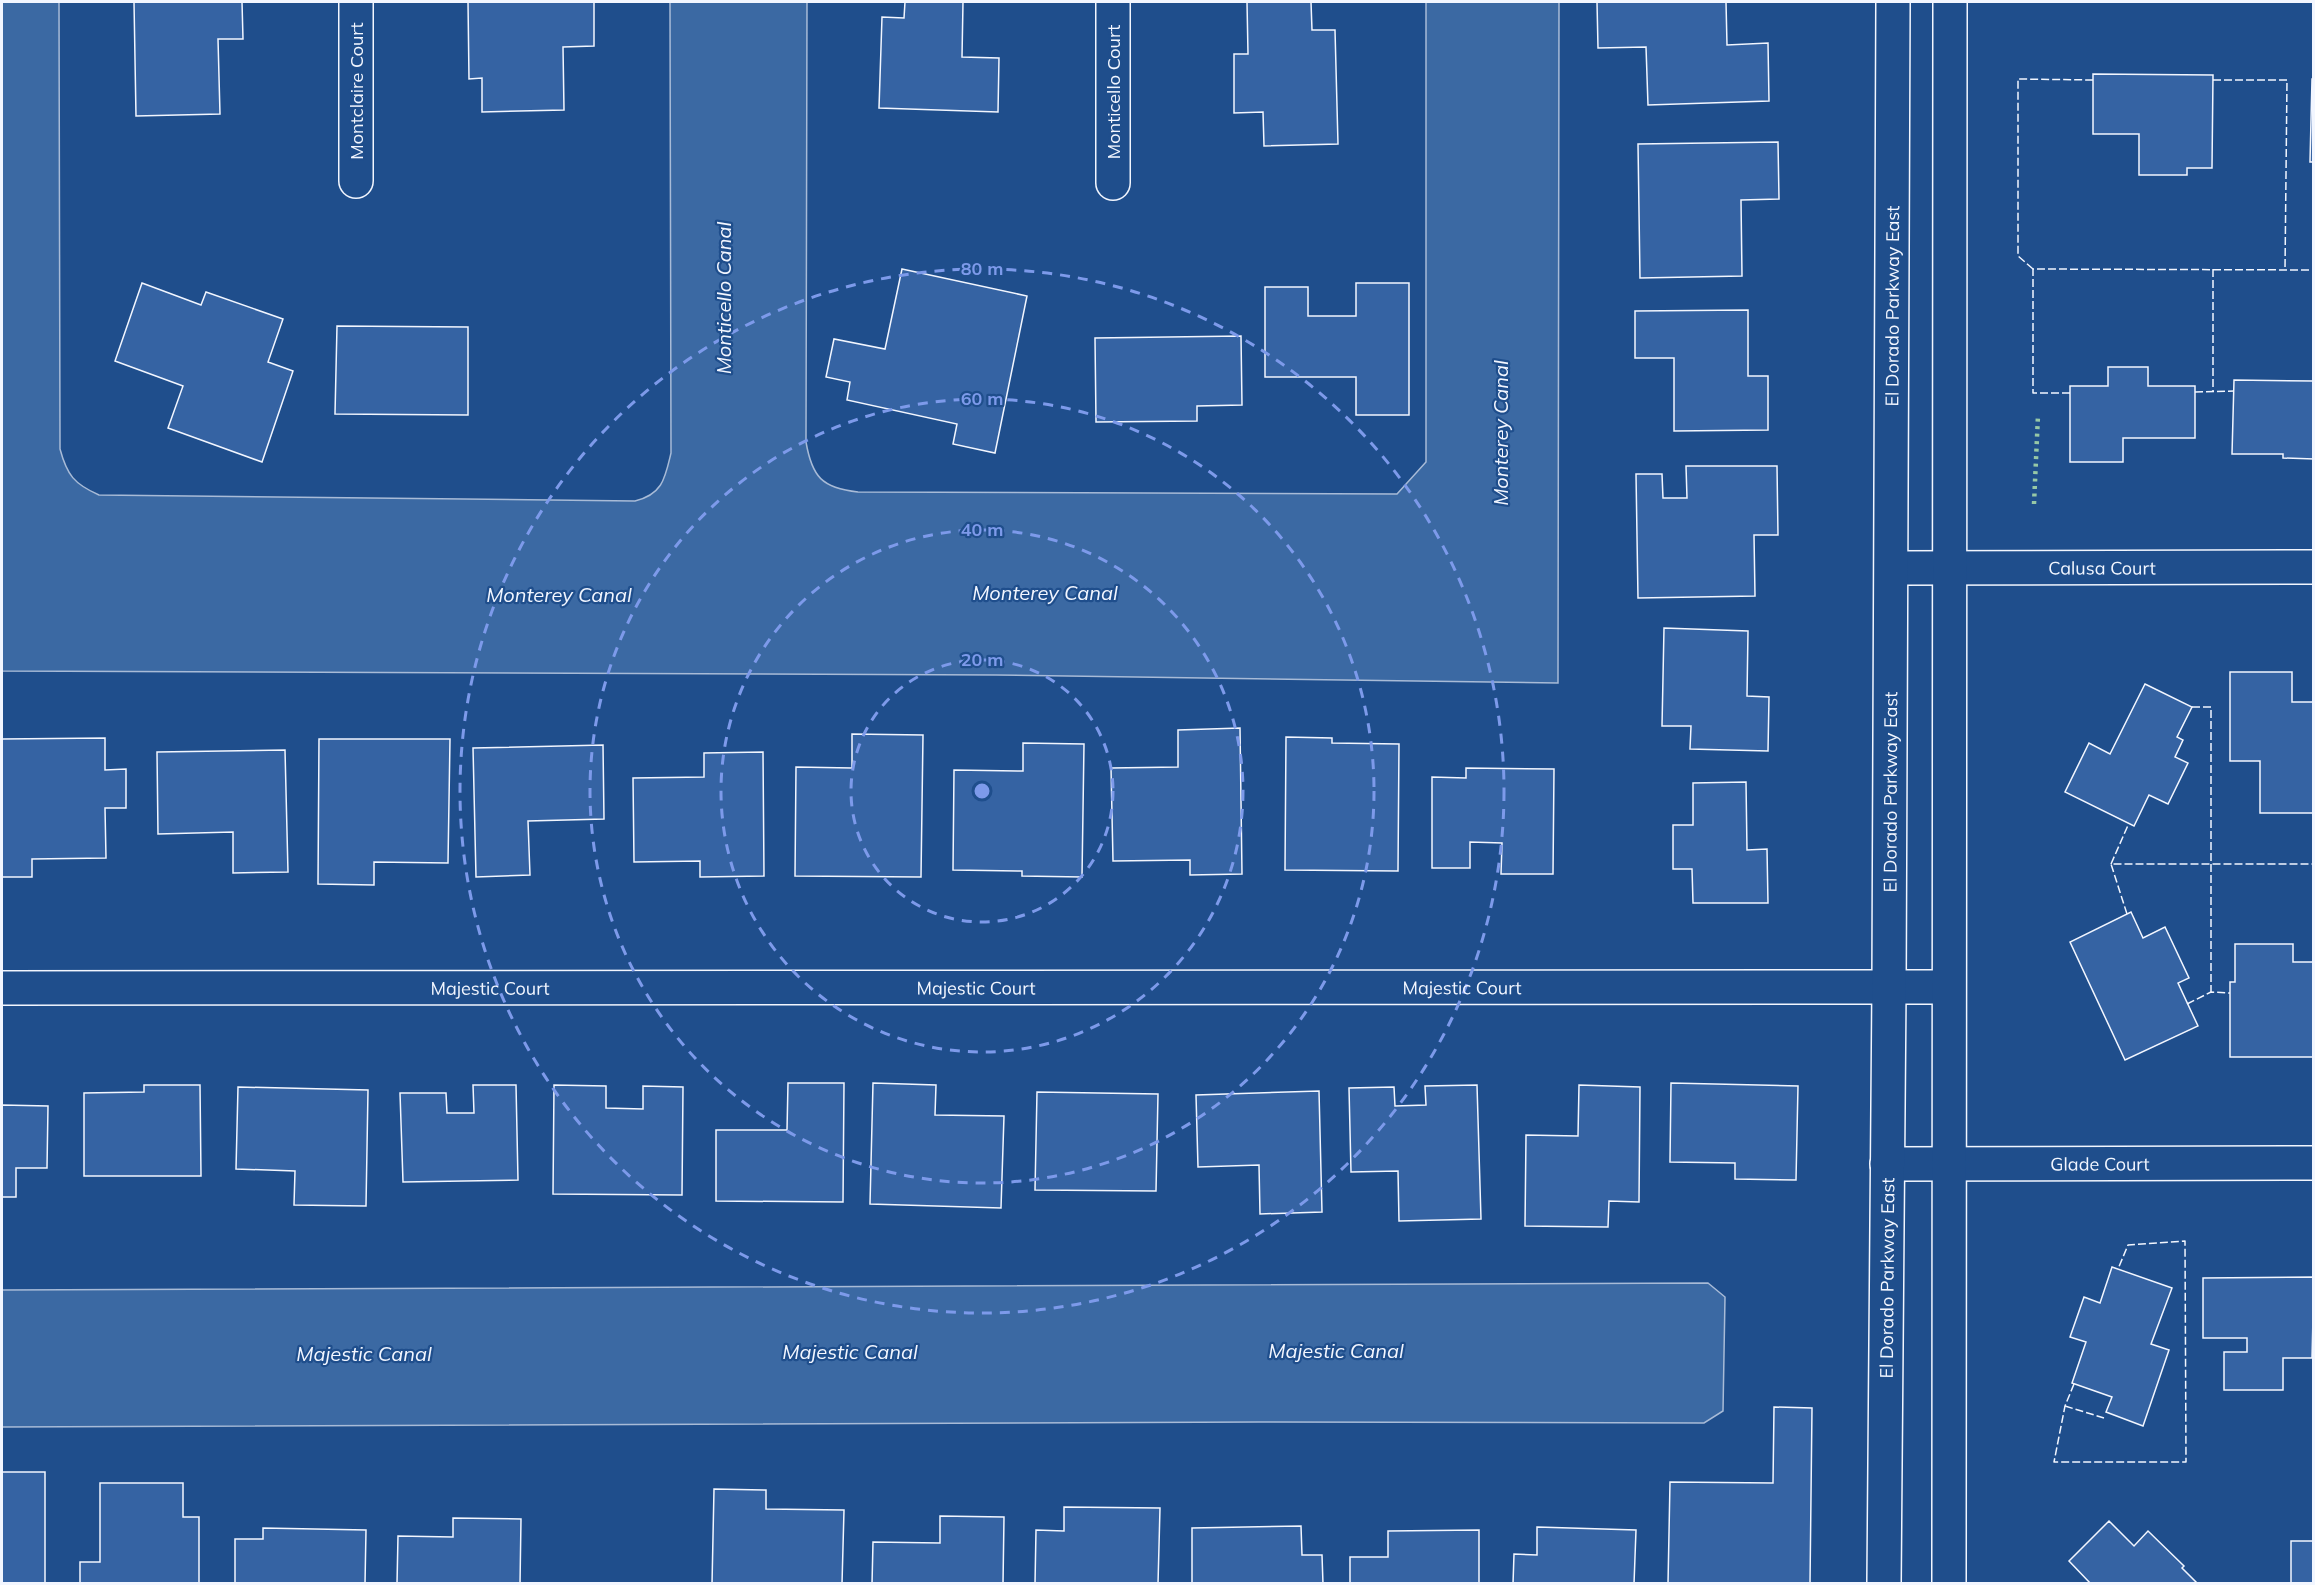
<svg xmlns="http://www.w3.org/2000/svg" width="2315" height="1585" viewBox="0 0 2315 1585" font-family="Mulish,sans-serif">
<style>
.water{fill:#3b69a3;stroke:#a8bbd7;stroke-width:1.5}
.building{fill:#3563a3;stroke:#f2f6ff;stroke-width:1.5}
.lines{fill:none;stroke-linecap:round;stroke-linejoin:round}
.street-casing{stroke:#f2f6ff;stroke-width:36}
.secondary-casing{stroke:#f2f6ff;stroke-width:36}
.street{stroke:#1f4e8c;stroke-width:33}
.secondary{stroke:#1f4e8c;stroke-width:33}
.hedge{stroke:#97c8a6;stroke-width:4.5;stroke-dasharray:3 4.5;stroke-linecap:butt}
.fence{stroke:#f2f6ff;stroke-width:1.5;stroke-dasharray:8 3;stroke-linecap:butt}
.ring{fill:none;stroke:#7d9aea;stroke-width:3;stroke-dasharray:10 8}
.labels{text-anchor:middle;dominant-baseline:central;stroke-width:4.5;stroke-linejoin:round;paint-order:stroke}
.street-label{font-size:18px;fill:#f2f6ff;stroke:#1f4e8c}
.water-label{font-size:20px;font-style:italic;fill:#f2f6ff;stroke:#1f4e8c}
.centre{fill:#7d9aea;stroke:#1f4e8c;stroke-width:3}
.ring-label{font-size:18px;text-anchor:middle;font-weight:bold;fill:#7d9aea;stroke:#1f4e8c;stroke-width:4.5;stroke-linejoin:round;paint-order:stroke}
</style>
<rect width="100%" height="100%" fill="#1f4e8c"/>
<!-- water -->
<g class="water">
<path d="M2,2H59L60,449C67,475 74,484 99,495L635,501C663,494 665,478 671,453L670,2H807L806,442C812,477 822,488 858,492L1397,494L1426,462V2H1559L1558,683L996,675L2,671Z"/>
<polygon points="1708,1283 1725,1297 1723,1411 1704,1423 1259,1422 2,1427 2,1290"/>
</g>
<!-- building -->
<g class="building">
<polygon points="134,2 242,2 243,39 218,39 220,114 136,116"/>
<polygon points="468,2 594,2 594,46 563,47 564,110 482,112 482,78 469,79"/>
<polygon points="905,2 963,2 962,57 999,58 998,112 879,108 882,17 904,18"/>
<polygon points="1247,2 1311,2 1312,30 1335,30 1338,144 1264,146 1263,112 1234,113 1234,54 1248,54"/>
<polygon points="1597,2 1726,2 1727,45 1768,43 1769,101 1648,105 1646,47 1598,48"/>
<polygon points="2093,74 2213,75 2212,168 2187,168 2187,175 2139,175 2139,134 2093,134"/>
<polygon points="2312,79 2314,79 2314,162 2310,162"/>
<polygon points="1778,142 1779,199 1741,200 1742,276 1640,278 1638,144"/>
<polygon points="902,269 1027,296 995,453 953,444 957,424 847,400 850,382 826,377 834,339 885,349"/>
<polygon points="142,283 201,305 206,292 283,319 268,362 293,371 262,462 168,428 183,386 115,361"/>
<polygon points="1356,283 1409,283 1409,415 1356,415 1356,377 1265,377 1265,287 1308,287 1308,316 1356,316"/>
<polygon points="1748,310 1748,376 1768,376 1768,430 1674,431 1674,358 1635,358 1635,311"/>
<polygon points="337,326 468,327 468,415 335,414"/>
<polygon points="1241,336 1242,405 1197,406 1197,421 1096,422 1095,338"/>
<polygon points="2108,367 2148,367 2148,386 2195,386 2195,438 2123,438 2123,462 2070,462 2070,386 2108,386"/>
<polygon points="2234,380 2314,381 2314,459 2283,458 2283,454 2232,454"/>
<polygon points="1686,466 1777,466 1778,535 1754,535 1755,596 1638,598 1636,474 1662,474 1663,498 1687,498"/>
<polygon points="1664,628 1748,631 1747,696 1769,697 1768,751 1690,749 1691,726 1662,726"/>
<polygon points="2230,672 2292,672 2292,702 2314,702 2314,813 2260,813 2260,761 2230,761"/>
<polygon points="2145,684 2192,707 2177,737 2183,740 2175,757 2188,763 2168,804 2149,795 2134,826 2065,792 2089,743 2110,754"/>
<polygon points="1240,728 1242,874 1190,875 1190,860 1113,861 1111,768 1178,767 1178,730"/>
<polygon points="852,734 923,735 921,877 795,876 796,767 852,768"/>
<polygon points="1286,737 1332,738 1332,743 1399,744 1398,871 1285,870"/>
<polygon points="105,738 105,770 126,769 126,808 105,808 106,858 32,859 32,877 2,877 2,739"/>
<polygon points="319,739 450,739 448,863 374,862 374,885 318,884"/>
<polygon points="1023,743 1084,744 1082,877 1022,876 1022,871 953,870 954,770 1023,771"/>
<polygon points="603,745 604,819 528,821 530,875 476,877 473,748"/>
<polygon points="285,750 288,872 233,873 233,832 158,834 157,752"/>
<polygon points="763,752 764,876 700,877 700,861 634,862 633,778 704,777 704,753"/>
<polygon points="1466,768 1554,769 1553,874 1501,874 1502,843 1470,842 1470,868 1432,868 1432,777 1466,778"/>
<polygon points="1746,782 1747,850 1767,849 1768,903 1693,903 1692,869 1673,869 1673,825 1693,825 1693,783"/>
<polygon points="2131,912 2143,938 2165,927 2189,978 2178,983 2198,1026 2125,1060 2070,942"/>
<polygon points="2235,944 2293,944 2293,962 2314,962 2314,1057 2230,1057 2230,982 2235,982"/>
<polygon points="788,1083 844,1083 843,1202 716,1201 716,1130 787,1130"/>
<polygon points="873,1083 936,1085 935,1115 1004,1116 1001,1208 870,1204"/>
<polygon points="1671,1083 1798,1086 1796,1180 1735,1179 1735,1163 1670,1162"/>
<polygon points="144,1085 200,1085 201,1176 84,1176 84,1093 144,1092"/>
<polygon points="473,1085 516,1085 518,1180 403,1182 400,1093 446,1093 447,1113 474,1113"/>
<polygon points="554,1085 606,1086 606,1108 643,1109 643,1086 683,1087 682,1195 553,1194"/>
<polygon points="1477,1085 1481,1219 1399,1221 1398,1171 1351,1172 1349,1088 1394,1087 1395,1106 1426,1105 1425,1086"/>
<polygon points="1579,1085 1640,1087 1639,1202 1609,1201 1608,1227 1525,1226 1526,1135 1578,1136"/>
<polygon points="238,1087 368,1090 366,1206 294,1205 295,1171 236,1169"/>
<polygon points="1319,1091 1322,1212 1260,1214 1259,1165 1198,1167 1196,1095"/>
<polygon points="1037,1092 1158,1094 1156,1191 1035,1190"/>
<polygon points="2,1105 48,1106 47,1168 16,1168 16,1197 2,1197"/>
<polygon points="2112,1267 2172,1288 2151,1344 2169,1350 2143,1426 2106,1412 2112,1397 2072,1383 2086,1342 2070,1337 2084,1297 2100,1303"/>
<polygon points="2314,1277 2312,1358 2283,1358 2283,1390 2224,1390 2224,1352 2247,1352 2247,1338 2203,1338 2203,1278"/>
<polygon points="1774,1407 1812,1408 1810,1584 1668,1584 1670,1482 1773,1483"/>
<rect x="2" y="1472" width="43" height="112"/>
<polygon points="100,1483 183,1483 183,1517 199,1517 199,1584 80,1584 80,1562 100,1562"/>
<polygon points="714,1489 766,1490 766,1509 844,1510 842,1584 712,1584"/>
<polygon points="1064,1507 1160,1508 1158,1584 1035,1584 1036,1530 1064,1531"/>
<polygon points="940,1516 1004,1517 1003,1584 872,1584 873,1542 940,1543"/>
<polygon points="453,1518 521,1519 520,1584 397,1584 398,1536 453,1537"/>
<polygon points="2109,1521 2134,1546 2148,1531 2184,1566 2182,1568 2198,1584 2091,1584 2069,1561"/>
<polygon points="1301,1526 1302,1555 1322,1555 1323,1584 1192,1584 1192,1528"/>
<polygon points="1537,1527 1636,1530 1634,1584 1513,1584 1514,1554 1537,1555"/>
<polygon points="263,1528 366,1530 365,1584 235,1584 235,1539 263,1539"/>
<polygon points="1479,1530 1479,1584 1350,1584 1350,1557 1388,1557 1388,1531"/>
<rect x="2291" y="1541" width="23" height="43"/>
</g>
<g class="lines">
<defs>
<g id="street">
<polyline points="1113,2 1113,183"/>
<polyline points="356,181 356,2"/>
<path id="s1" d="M1892,568L2314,567"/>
<path id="s2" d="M2,988L1948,987"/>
<path id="s3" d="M1887,1164L2314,1163"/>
</g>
<g id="secondary">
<path id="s4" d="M1884,1584L1889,988L1893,2"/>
<polyline points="1949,1584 1950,2"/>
</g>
</defs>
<!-- street casing -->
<use href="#street" class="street-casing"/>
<!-- secondary casing -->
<use href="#secondary" class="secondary-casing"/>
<!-- street -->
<use href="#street" class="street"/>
<!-- secondary -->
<use href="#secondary" class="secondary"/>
<!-- hedge -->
<polyline class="hedge" points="2034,504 2038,415"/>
<!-- fence -->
<g class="fence">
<polyline points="2213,80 2287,80 2285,270"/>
<polyline points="2033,269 2018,256 2018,79 2093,80"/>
<polyline points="2213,269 2213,392"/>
<polyline points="2195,392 2234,391"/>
<polyline points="2070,393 2033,393 2033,269 2314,270"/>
<polyline points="2192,707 2211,707 2211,992"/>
<polyline points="2111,864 2129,823"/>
<polyline points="2127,914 2111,864 2314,864"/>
<polyline points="2187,1004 2211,992 2230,993"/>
<polyline points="2074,1384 2065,1406 2054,1462 2186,1462 2185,1241 2128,1245 2118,1269"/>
<polyline points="2065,1406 2104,1418"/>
</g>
</g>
<!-- distance rings -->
<g class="ring">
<circle cx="982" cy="791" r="131"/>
<circle cx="982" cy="791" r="261"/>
<circle cx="982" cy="791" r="392"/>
<circle cx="982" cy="791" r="522"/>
</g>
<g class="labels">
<!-- street labels -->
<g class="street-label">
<text transform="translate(356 91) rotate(-90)">Montclaire Court</text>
<text transform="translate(1113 92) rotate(-90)">Monticello Court</text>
<text stroke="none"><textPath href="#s4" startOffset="1278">El Dorado Parkway East</textPath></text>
<text stroke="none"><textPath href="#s1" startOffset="210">Calusa Court</textPath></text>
<text stroke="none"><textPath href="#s4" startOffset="792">El Dorado Parkway East</textPath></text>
<text stroke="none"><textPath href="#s2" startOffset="488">Majestic Court</textPath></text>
<text stroke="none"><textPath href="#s2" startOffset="974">Majestic Court</textPath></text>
<text stroke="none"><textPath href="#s2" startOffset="1460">Majestic Court</textPath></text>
<text stroke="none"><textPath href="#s3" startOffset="213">Glade Court</textPath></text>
<text stroke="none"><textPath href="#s4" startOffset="306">El Dorado Parkway East</textPath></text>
</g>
<!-- water labels -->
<g class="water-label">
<text transform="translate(723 298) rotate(-90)">Monticello Canal</text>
<text transform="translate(1500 433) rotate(-90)">Monterey Canal</text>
<text x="1045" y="592">Monterey Canal</text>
<text x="559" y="594">Monterey Canal</text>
<text x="1336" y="1350">Majestic Canal</text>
<text x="850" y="1351">Majestic Canal</text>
<text x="364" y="1353">Majestic Canal</text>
</g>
</g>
<circle cx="982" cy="791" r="9" class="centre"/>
<g class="ring-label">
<text x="982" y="275">80 m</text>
<text x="982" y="405">60 m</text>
<text x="982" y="536">40 m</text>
<text x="982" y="666">20 m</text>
</g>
<!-- border -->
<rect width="2315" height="1585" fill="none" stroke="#f2f6ff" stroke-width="6"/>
</svg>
